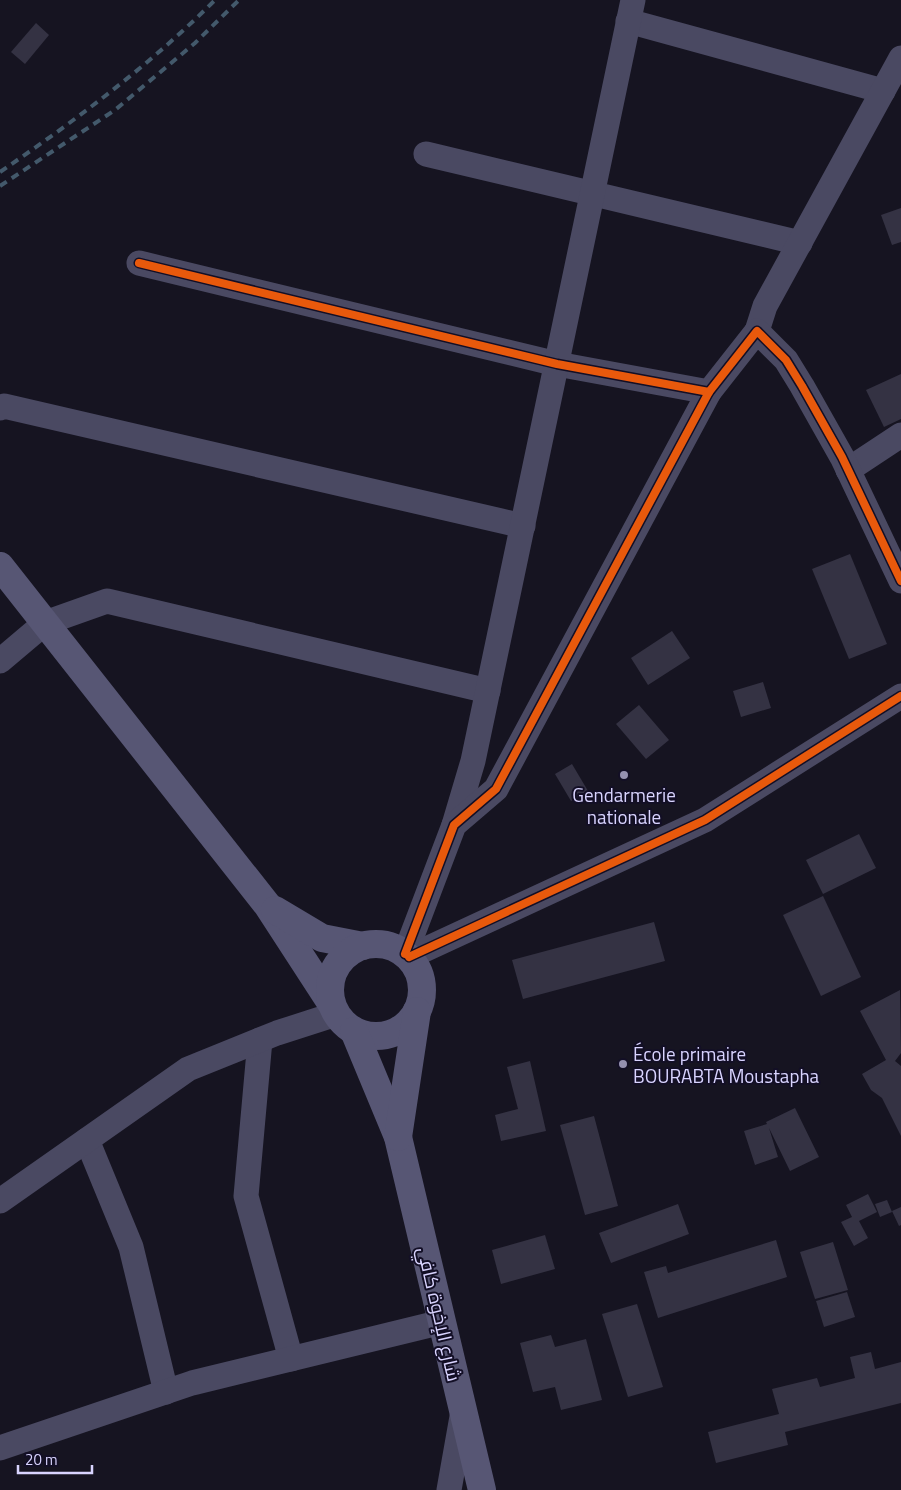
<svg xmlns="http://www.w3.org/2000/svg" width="901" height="1490" viewBox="0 0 901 1490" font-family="'Titillium Web',Cairo,sans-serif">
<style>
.building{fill:#343243}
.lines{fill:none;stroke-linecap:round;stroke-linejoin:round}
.minor{stroke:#4a4962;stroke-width:25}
.secondary{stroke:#575674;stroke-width:28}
.rail{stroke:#43596b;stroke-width:4;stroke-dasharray:8 6;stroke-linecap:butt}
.cycleway-casing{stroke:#130f26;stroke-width:11}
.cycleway{stroke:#e8590c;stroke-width:8}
.poi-dot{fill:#9591b1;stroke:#130f26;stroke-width:2}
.labels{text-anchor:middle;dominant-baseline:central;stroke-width:4;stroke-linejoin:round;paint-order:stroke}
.poi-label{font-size:19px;fill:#d9d4ff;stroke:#130f26}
.street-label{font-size:19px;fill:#d9d4ff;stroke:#130f26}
</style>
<rect width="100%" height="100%" fill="#161421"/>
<!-- building -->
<g class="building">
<polygon points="36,23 49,35 25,64 11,52"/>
<polygon points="901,208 901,242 892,245 881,215"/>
<polygon points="901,374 901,419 884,427 866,390"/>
<polygon points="850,554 887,644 849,659 812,569"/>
<polygon points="672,631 690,658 648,685 631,658"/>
<polygon points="763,682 771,708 741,717 733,691"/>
<polygon points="639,705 669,740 646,759 616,724"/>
<polygon points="572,764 588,791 571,801 555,774"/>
<polygon points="859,834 876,868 823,894 806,860"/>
<polygon points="823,896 861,977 821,996 783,915"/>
<polygon points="654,922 665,961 523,999 512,960"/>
<polygon points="900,990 901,1053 895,1061 901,1066 901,1136 882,1098 871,1090 862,1074 886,1060 860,1011"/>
<polygon points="530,1061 546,1131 501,1141 495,1115 518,1109 507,1067"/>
<polygon points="795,1108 819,1157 790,1171 769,1128 778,1157 755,1165 744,1131 767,1124 766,1122"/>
<polygon points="594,1116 618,1206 585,1215 560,1125"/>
<polygon points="868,1194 877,1212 859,1221 868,1238 854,1246 841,1222 852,1217 846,1205"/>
<polygon points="887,1200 892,1212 880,1217 875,1204"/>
<polygon points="678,1204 689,1234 611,1263 599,1233"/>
<polygon points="901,1207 901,1225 899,1226 892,1211"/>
<polygon points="545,1235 555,1269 501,1284 492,1250"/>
<polygon points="776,1240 787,1277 658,1318 644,1272 666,1266 668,1273"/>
<polygon points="833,1242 848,1290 815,1299 800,1252"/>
<polygon points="847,1292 855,1317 824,1327 816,1301"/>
<polygon points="637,1304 663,1387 628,1397 602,1314"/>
<polygon points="551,1335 555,1347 586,1339 602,1400 561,1410 555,1387 533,1392 520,1343"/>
<polygon points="871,1352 875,1369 901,1362 901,1403 785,1432 788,1445 716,1463 708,1432 779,1414 772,1389 817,1378 820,1387 855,1378 850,1357"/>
</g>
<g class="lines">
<!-- minor -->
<g class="minor">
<polyline points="628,21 883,91"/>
<polyline points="426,154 800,243"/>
<polyline points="139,263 557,364 709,392"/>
<polyline points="757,331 765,306 901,58"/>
<polyline points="0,408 4,406 523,526"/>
<polyline points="848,470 901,435"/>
<polyline points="0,661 45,623 107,601 488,691"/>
<polyline points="454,825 473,761 633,0"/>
<polyline points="405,954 454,825 496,789 709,392 757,331 786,360 802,386 842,457 901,581"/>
<polyline points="409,957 705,820 901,696"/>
<polyline points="260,1040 246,1196 291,1359"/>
<polyline points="87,1140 131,1247 166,1392"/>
<polyline points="0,1201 188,1069 277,1033 336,1014"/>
<polyline points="0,1448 192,1383 442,1322"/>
<polyline points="449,1490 463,1411"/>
</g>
<!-- secondary -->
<g class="secondary">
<polyline points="0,566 268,906 331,1003"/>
<polyline points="275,910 322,938 363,946"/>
<circle cx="376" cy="990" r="46"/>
<polyline points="354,1031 398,1137 482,1490"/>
<polyline points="398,1137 417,1011"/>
</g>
<!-- rail -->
<g class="rail">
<path d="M0,172C76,120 150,65 215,0"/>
<polyline points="0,186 115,110 195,43 239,0"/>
</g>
<defs>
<g id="cycleway">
<polyline points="139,263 557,364 709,392"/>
<polyline points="405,954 454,825 496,789 709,392 757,331 786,360 802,386 842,457 901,581"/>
<polyline points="409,957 705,820 901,696"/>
</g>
</defs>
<!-- cycleway casing -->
<use href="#cycleway" class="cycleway-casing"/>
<!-- cycleway -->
<use href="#cycleway" class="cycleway"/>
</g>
<!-- markers -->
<g class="poi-dot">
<circle cx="624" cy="775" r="5"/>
<circle cx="623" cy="1064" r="5"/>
</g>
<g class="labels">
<!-- poi labels -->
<g class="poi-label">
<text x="624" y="794">Gendarmerie<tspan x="624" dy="22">nationale</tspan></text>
<text x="633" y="1053" text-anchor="start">École primaire<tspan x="633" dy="22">BOURABTA Moustapha</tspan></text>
</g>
<!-- street labels -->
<g class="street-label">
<text transform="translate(440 1314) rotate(77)">شارع الإخوة كافي</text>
</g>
</g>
<!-- scale -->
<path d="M18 1465v8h74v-8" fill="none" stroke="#d9d4ff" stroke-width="2.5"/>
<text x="25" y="1465" font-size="15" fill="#d9d4ff" stroke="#130f26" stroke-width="4" paint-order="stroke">20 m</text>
</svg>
